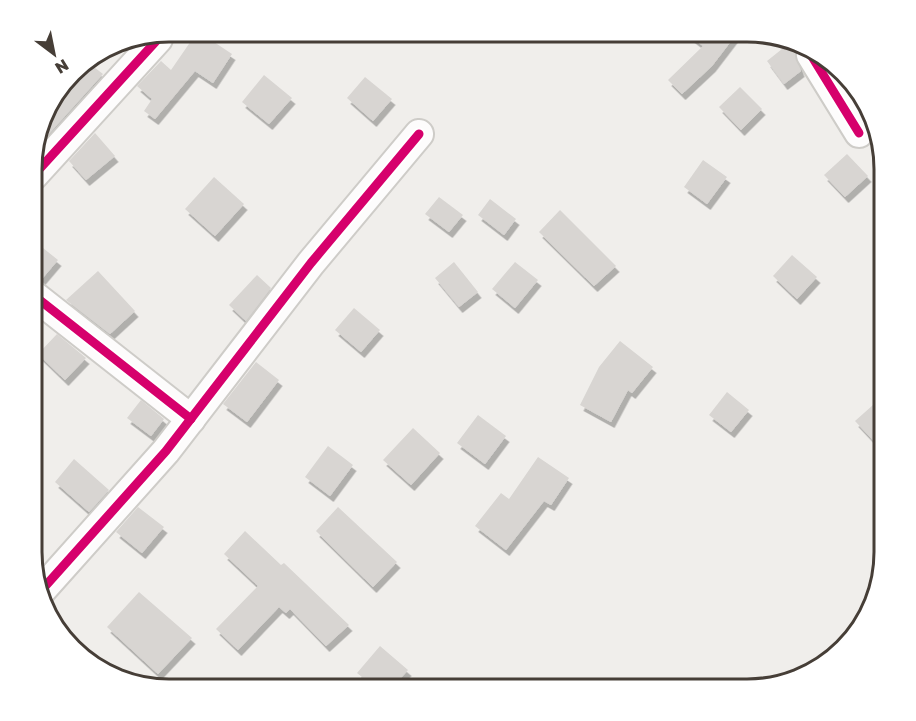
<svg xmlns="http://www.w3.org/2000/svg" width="916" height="721" viewBox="0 0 916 721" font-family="'Golos Text',sans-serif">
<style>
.building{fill:#d8d5d2;filter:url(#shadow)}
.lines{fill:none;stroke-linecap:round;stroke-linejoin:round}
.street-casing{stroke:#ceccc8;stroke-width:32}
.street{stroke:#fdfcfc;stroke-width:28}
.cycleway-casing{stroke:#fff;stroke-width:13}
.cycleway{stroke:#d6006c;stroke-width:9}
.rim{fill:none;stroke:#463e37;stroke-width:3}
</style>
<defs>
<filter id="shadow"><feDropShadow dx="3.5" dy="6" stdDeviation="0" flood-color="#0004"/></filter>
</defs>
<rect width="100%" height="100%" fill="#f0eeeb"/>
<!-- building -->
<g class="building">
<polygon points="738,32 712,66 682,94 668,80 703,46 686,33"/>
<polygon points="193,38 208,38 232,54 213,83 195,71 155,119 144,111 152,99 137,86 161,61 171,70"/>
<polygon points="787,45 795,52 801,71 784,84 767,61"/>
<polygon points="86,61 103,74 47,136 40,129 50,101 79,66"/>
<polygon points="264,75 292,98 269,124 242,102"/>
<polygon points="365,77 392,99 373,121 347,98"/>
<polygon points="740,87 762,109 741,130 719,107"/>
<polygon points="95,133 115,156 86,180 69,161"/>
<polygon points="847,154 868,176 845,197 824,175"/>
<polygon points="703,160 727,177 707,204 684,187"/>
<polygon points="214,177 244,204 215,236 185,209"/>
<polygon points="439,197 463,215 449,232 425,214"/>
<polygon points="490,199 516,219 504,235 478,215"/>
<polygon points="560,210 616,266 594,286 539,232"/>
<polygon points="33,240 58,260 41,280 32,278"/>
<polygon points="792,255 817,277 797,299 773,276"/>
<polygon points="454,262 478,292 459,307 435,278"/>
<polygon points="515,262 538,280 515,308 492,289"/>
<polygon points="98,271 135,311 110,334 66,300"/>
<polygon points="257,275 271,288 246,321 229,305"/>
<polygon points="354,308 380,330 361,352 335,330"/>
<polygon points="57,334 86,358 65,380 38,354"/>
<polygon points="620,341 653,367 632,393 628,390 611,422 580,405 599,367"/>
<polygon points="256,362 279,380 247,422 223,404"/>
<polygon points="727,392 749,410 731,432 709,415"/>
<polygon points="141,400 164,419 151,436 127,418"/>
<polygon points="873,405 884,417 884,452 855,421"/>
<polygon points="478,415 506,436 485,464 457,443"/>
<polygon points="413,428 440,453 411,485 383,460"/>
<polygon points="328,446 353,465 330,496 305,477"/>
<polygon points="538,457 569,478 551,505 544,501 506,550 475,526 501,493 509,499"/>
<polygon points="74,459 109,490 89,512 55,482"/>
<polygon points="138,507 164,527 142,553 116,532"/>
<polygon points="338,507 397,562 373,587 316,531"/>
<polygon points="245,531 281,565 284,563 349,625 326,646 290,609 286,613 279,607 238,650 216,629 258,586 224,554"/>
<polygon points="139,592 192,638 158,674 107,627"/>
<polygon points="380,646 408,670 391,689 377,689 357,673"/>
</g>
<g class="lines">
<defs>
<g id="street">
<polyline points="811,55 859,133"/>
<polyline points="33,176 158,39"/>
<polyline points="32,294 191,419"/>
<polyline points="40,592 166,451 311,263 419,134"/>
</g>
</defs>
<!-- street casing -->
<use href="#street" class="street-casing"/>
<!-- street -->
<use href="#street" class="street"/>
<defs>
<g id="cycleway">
<polyline points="811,55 859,133"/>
<polyline points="33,176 158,39"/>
<polyline points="32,294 191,419"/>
<polyline points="40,592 166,451 311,263 419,134"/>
</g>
</defs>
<!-- cycleway casing -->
<use href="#cycleway" class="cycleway-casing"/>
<!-- cycleway -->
<use href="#cycleway" class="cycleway"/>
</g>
<!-- crop -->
<path d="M0 0H916V721H0ZM169 42H747A127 127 0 0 1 874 169V552A127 127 0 0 1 747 679H169A127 127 0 0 1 42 552V169A127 127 0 0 1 169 42Z" fill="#fff" fill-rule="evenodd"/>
<path class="rim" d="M169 42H747A127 127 0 0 1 874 169V552A127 127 0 0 1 747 679H169A127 127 0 0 1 42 552V169A127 127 0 0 1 169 42Z"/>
<!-- north arrow -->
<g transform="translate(54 54) rotate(148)" stroke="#ffffff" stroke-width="4.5" paint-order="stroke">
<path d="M0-4.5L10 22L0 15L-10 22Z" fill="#463e37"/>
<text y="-9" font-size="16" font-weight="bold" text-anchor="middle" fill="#463e37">N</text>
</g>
</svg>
